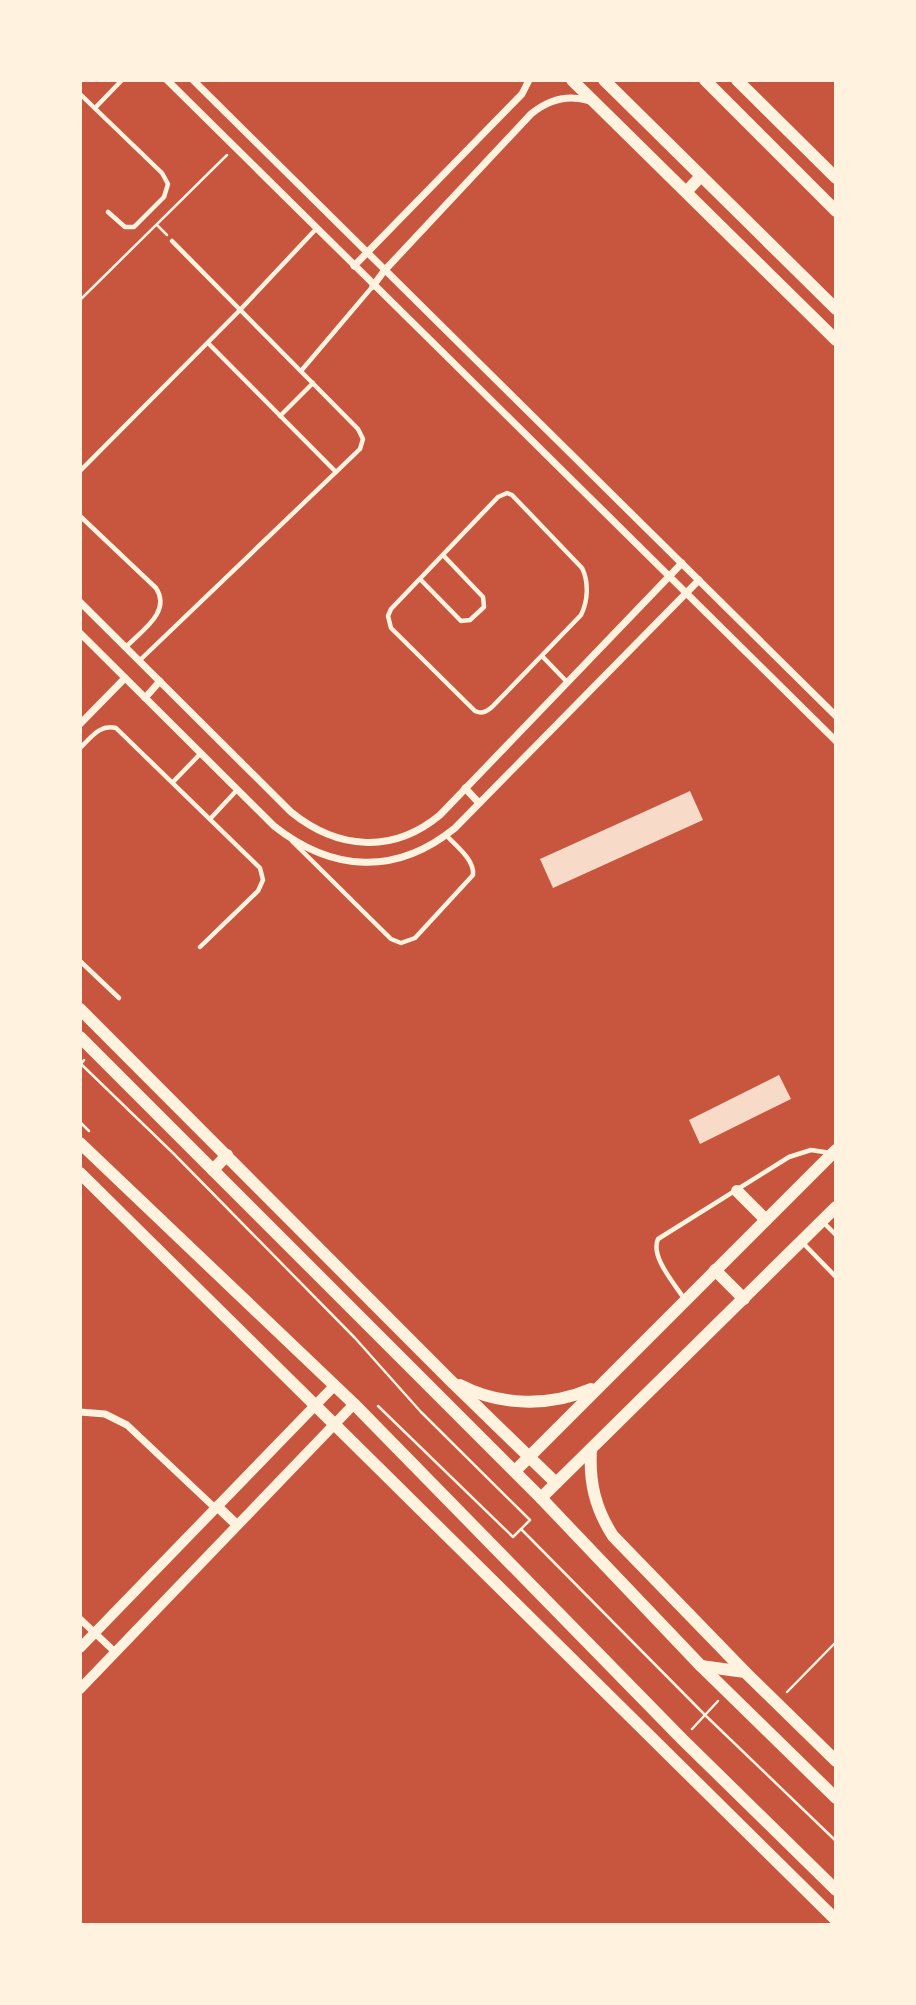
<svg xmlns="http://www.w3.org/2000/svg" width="916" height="2005" viewBox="0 0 916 2005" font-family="'Archivo Narrow',sans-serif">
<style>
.building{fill:#f7dbc8}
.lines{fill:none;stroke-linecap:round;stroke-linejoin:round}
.path{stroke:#fff3e0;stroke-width:2.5}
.service{stroke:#fff3e0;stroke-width:4.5}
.minor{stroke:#fff3e0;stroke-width:7}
.tertiary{stroke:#fff3e0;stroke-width:10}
.secondary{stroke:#fff3e0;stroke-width:12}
.primary{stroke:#fff3e0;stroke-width:12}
</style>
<rect width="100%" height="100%" fill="#c8553d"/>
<!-- building -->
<g class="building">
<polygon points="690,791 703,820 553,888 540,859"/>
<polygon points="779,1075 791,1099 700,1144 689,1120"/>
</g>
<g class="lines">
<!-- path -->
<g class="path">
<polyline points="157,225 167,235"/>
<polyline points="80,300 227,155"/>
<polyline points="84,1060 81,1064 173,1153 355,1338 421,1412 530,1520 513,1537 378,1406"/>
<polyline points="80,1122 89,1131"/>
<polyline points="522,1530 705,1715 836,1841"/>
<polyline points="787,1692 836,1642"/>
<polyline points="692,1729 718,1701"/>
</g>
<!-- service -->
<g class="service">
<polyline points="80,94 162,173 168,184 164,197 134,227 125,227 108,212"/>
<polyline points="95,108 122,80"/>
<polyline points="208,343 336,472"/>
<polyline points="301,371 373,286"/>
<polyline points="280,416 313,383"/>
<polyline points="80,471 240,310 316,229"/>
<path d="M507,493L512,495L582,568C589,582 588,601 581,615L492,707C486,712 482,714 475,711L391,628L388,616L391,609L498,497Z"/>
<path d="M80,516L156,588C172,612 141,631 126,647"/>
<polyline points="420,579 461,621 470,620 484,607 483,597 443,555"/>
<polyline points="542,656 567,682"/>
<polyline points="139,661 360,449 363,439 358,429 172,241"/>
<path d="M80,748C91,738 99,724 116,728L260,868L263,880L258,891L200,947"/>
<polyline points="173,782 201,753"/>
<polyline points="210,819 237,790"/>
<path d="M292,841L391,939L401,943L415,938L473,875C475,860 456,846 446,835"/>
<polyline points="80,961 119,998"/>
<polyline points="824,1223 836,1235"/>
<polyline points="802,1242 836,1277"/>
<path d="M685,1300C675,1284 650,1257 658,1239L789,1157L811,1150L831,1153"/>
</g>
<!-- minor -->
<g class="minor">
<polyline points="167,80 836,741"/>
<polyline points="193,80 836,716"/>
<polyline points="354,266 522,94 529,80"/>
<path d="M373,286L384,271L531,114C548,100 568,94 590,101"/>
<path d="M80,602L291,812C338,850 393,854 440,815L682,563"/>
<path d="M80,633L274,826C332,872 396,876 455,828L699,580"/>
<polyline points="145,698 160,681"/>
<polyline points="80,724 125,678"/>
<polyline points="465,788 479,803"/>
<polyline points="80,1412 105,1414 127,1425 215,1508"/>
<polyline points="80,1619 115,1652"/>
</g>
<!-- tertiary -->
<g class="tertiary">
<polyline points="217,1506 237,1525"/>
<polyline points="80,1648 335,1385"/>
<polyline points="80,1689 354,1404"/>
</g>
<!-- secondary -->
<g class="secondary">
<polyline points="572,80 836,340"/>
<polyline points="737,80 836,178"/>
<polyline points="80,1009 450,1380 556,1483"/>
<polyline points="80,1173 836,1920"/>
<polyline points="737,1191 766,1220"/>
<polyline points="715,1270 744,1299"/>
<path d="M460,1385C500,1406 549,1407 591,1389"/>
<path d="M591,1449C589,1482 595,1508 613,1536L745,1672L836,1761"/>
<polyline points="515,1471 836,1150"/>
<polyline points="541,1498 836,1207"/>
</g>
<!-- primary -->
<g class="primary">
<polyline points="604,80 836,309"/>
<polyline points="705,80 836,211"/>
<polyline points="687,191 701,176"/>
<polyline points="80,1037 541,1498 701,1666 836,1798"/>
<polyline points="80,1143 354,1404 682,1739 836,1890"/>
<polyline points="213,1170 227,1155"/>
<polyline points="701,1666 745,1672"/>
</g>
</g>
<!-- border -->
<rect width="916" height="2005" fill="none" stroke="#fff3e0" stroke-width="164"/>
</svg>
